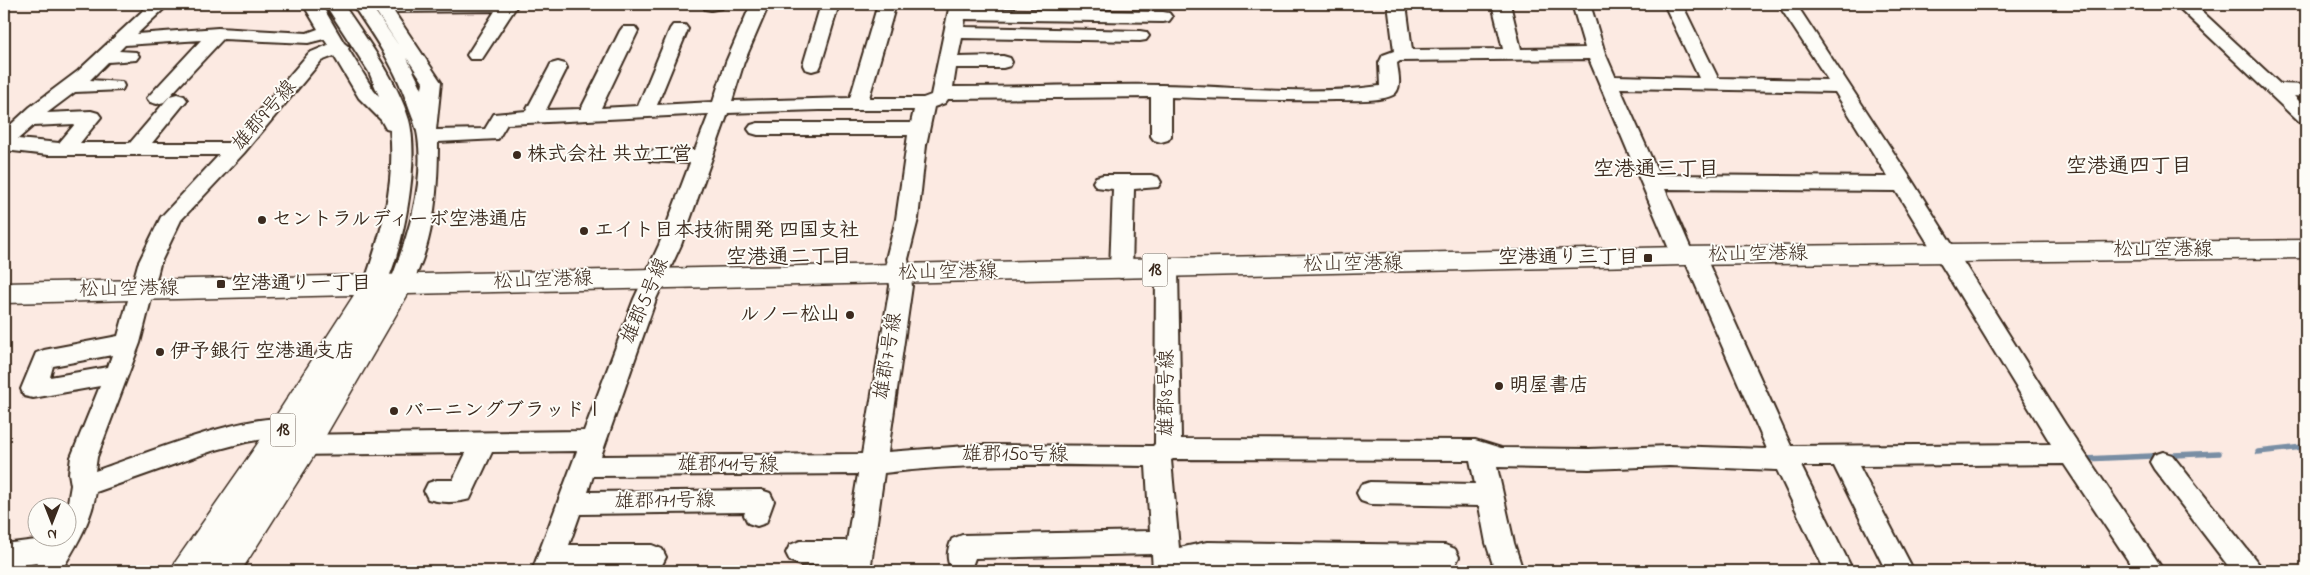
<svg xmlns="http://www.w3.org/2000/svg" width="2310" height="575" viewBox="0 0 2310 575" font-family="'Indie Flower','Klee One',sans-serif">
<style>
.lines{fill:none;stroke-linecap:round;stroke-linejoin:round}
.stream{stroke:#798ea4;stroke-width:5.5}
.minor-casing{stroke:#3b2a1e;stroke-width:4}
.major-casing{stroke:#3b2a1e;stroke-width:3}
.minor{fill:#fdfcf7;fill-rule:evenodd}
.major{fill:#fdfcf7;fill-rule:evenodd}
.poi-dot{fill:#3b2a1e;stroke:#fdfcf7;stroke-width:2}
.labels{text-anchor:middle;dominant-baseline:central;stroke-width:4;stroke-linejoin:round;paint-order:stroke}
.shield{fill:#fdfcf7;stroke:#75695f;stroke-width:1}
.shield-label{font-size:19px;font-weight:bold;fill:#3b2a1e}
.street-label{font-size:20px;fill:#3b2a1e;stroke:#fdfcf7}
.poi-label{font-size:20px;font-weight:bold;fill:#3b2a1e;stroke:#fdfcf7;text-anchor:start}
.neighbourhood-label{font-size:21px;font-weight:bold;fill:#3b2a1e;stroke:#fdfcf7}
</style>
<rect width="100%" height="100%" fill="#fceae2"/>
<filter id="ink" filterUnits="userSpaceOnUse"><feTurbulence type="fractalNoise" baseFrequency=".02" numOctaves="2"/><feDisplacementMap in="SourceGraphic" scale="10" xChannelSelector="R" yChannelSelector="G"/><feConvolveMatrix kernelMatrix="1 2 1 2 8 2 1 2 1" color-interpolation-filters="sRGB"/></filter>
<g filter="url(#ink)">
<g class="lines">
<!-- stream -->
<g class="stream">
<polyline points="2258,452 2303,447"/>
<polyline points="2084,459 2219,453"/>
</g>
<defs>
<g id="minor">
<path d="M150,4H169L137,34L218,28L307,33L318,29L303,4H321L344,43L349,47L348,49L374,91L379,96L369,72L325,4H343C365,37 398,81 409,120C420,161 403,255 382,292L374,294L366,292L363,286C381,235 396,185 390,130L386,129L381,120L359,98L334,56L321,61L244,153L181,220L160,264L140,343L97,457L95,471C136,457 257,408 294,420L298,427L294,434L246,442L212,451L96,492C91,522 76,546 61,571H33L37,563L4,568V544L52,538H68L67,508L71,485L69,473L71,457L100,386L33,398L24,396L21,389L36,353L44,350L118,336L138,264L161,217L219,155H48L4,150V131L30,107L78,71ZM223,39L308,43L324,39L328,45L309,53L232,143H152L187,100L184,96L177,94L170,96L130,143H80L101,117L98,113L91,111L47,113L75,92L122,90L124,86L122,82L90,80L108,62L136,60L139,56L136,52L119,51L125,45L201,40L147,98L150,102L157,104L164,102ZM75,124L59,143L18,139L33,126ZM112,355L108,367L50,377L53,366Z"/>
<path d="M352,4H370L399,46L371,4H518L482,59H470L467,55L495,11L394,12L441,82L436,130L485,129L494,114L526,111L549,68L551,64L558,62L565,64L567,68L546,110L581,109L620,31L623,27H635L638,31L601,108L638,106L670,29L673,25H685L688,29L657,105L713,102L726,62L751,4H769L744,62L732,101L850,98L878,4H896L869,98H923L931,95L950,4H968L967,9L1163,12L1169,13L1172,17L1169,21L1163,22L965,19L964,27L1140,31L1146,32L1149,36L1146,40L1140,41L962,38L958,57L1003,56L1010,58L1012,62L1010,66L1003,68H956L953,87C1022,87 1091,84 1161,85C1233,86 1308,96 1380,86L1379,63L1383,55L1394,51L1388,4H1406L1412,50L1503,49L1492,4H1510L1521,49L1585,48L1572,4H1590L1605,53L1615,76L1699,78L1664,4H1682L1718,78L1828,80L1778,4H1796L1911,179L2065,424L2164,571H2135L2064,464L1859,466L1914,571H1886L1834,466H1801L1853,571H1825L1777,470L1669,466L1589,469L1497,467L1514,543L1523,571H1495L1486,543L1479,506L1370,504L1361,501L1357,493L1361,485L1370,482L1475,484L1470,460L1173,459L1171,460L1179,548L1207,542L1445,545L1455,549L1459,557L1455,565L1445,569L1207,566L1181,571H1153L1152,554L975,558L971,569L965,571L951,569C946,558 947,550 952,539L962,535L1150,531L1146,466C1059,465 971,462 884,473L870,571H842L843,564L800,565L790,561L786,553L790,545L800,541H847L858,474L593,476L588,492L761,490L770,493L774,501L766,523L757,526L748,523L744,515L745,512L580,514L569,545H652L662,549L666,557L662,565L652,569L561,568L560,571H532L577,451L492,452L470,499C457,503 441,503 428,499L424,491L428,483L437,480H453L466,453L291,455L282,452L278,445L282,438L291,435L584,431L634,299L659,245L690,163L650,161L647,156L650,151L657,150H695L709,114L507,124L498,139L438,142C438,192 434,246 408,291L400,293L392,291L389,285C407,239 425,186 418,137C417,128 413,119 410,111C396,68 377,41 352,4ZM407,58L423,82L422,89ZM1589,59L1672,256L1675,261L1686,263L1767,449L1669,446L1589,449L1501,448L1475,440L1181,439L1178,269L1175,264L1167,261L1159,264L1156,269L1155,444L1153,446L979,445L888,452L912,286L908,259L918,219L926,145L934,107L945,103L948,99L1151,97V136L1154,140L1161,142L1168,140L1171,136V97C1226,99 1280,101 1336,100C1350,100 1380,102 1393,95C1403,89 1398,73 1397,63L1400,61ZM1620,88L1835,92L1888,177L1659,175ZM819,110H914L911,123H758L751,125L748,129L751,133L758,135H908L896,219L886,259L890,286L862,454L601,456L656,299L681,245L728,113ZM1665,189L1896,191L2051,444L1791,446L1705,256L1702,251L1691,249Z"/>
<polygon points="703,4 725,4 722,8 711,10 705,9"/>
<polygon points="821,4 839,4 821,65 819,69 812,71 805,69 803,65"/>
<polygon points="2175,4 2194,4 2280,84 2306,85 2306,97 2294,96 2306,108 2306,124 2299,122"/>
<polygon points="1103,175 1151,175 1158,177 1161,182 1158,187 1134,189 1132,270 1129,275 1121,278 1113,275 1110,270 1113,189 1096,187 1093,182 1096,177"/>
<polygon points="2163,452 2172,455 2258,563 2262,571 2232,571 2154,469 2150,462 2154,455"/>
</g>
<polygon id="major" points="2306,240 2306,258 1683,265 408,294 315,454 241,571 171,571 176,561 263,436 354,295 4,303 4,283 1683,247"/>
</defs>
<!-- minor casing -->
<use href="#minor" class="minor-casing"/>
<!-- major casing -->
<use href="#major" class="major-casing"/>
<!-- minor -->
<use href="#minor" class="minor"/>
<!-- major -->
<use href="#major" class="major"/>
</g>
</g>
<!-- markers -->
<g class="poi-dot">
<circle cx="517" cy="155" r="5"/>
<circle cx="262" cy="220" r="5"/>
<circle cx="584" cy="231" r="5"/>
<rect x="1643" y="253" width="10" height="10" rx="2.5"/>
<rect x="216" y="279" width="10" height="10" rx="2.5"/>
<circle cx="850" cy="315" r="5"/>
<circle cx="160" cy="352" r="5"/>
<circle cx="1499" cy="386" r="5"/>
<circle cx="394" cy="411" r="5"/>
</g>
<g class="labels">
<!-- shield labels -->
<g class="shield">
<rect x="1142.5" y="253.5" width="25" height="33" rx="4"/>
<rect x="270.5" y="413.5" width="25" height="33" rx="4"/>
</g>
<g class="shield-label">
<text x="1155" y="270">18</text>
<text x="283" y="430">18</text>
</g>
<!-- street labels -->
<g class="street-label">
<text transform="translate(265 116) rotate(-49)">雄郡9号線</text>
<text x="2163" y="250">松山空港線</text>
<text transform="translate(1758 255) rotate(-1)">松山空港線</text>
<text transform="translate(1353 265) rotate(-1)">松山空港線</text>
<text transform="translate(948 273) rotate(-1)">松山空港線</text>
<text transform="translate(543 281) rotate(-2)">松山空港線</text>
<text transform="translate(129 290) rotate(-1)">松山空港線</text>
<text transform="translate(646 301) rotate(-67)">雄郡5号線</text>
<text transform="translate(889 356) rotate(-81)">雄郡7号線</text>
<text transform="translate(1167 393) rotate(-90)">雄郡8号線</text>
<text x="1015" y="455">雄郡150号線</text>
<text x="728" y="465">雄郡141号線</text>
<text transform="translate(665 502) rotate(-1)">雄郡171号線</text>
</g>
<!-- poi labels -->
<g class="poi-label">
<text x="527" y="155">株式会社 共立工営</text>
<text x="272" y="220">セントラルディーボ空港通店</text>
<text x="594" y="231">エイト日本技術開発 四国支社</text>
<text x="1638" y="258" text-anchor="end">空港通り三丁目</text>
<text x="231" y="284">空港通り一丁目</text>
<text x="840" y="315" text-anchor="end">ルノー松山</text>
<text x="170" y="352">伊予銀行 空港通支店</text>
<text x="1509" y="386">明屋書店</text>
<text x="404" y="411">バーニングブラッドⅠ</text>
</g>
<!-- neighbourhood labels -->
<g class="neighbourhood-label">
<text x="2129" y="167">空港通四丁目</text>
<text x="1656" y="170">空港通三丁目</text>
<text x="789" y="258">空港通二丁目</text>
</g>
</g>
<!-- margin -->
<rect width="2310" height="575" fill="none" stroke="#fdfcf7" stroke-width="20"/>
<rect x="10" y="10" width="2290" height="555" fill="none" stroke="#3b2a1e" stroke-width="2" filter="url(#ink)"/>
<!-- north arrow -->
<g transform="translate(52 522) rotate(180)"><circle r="24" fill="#fdfcf7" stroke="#afa8a0"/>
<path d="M0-4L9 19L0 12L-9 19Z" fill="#3b2a1e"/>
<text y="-8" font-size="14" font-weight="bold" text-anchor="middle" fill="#3b2a1e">N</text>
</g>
</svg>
